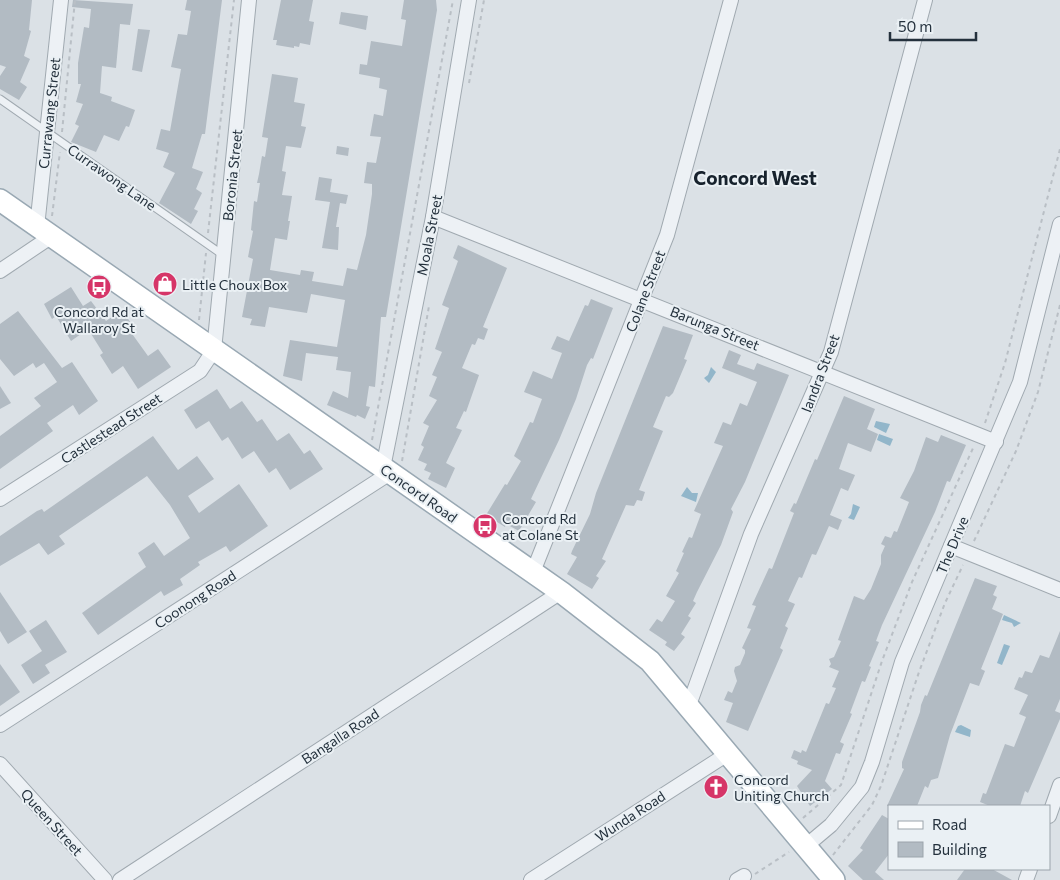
<svg xmlns="http://www.w3.org/2000/svg" width="1060" height="880" viewBox="0 0 1060 880" font-family="Commissioner,sans-serif">
<style>
.water{fill:#92b6ca}
.building{fill:#b2bbc3}
.lines{fill:none;stroke-linecap:round;stroke-linejoin:round}
.lane-casing{stroke:#a0a9b0;stroke-width:9}
.street-casing{stroke:#a0a9b0;stroke-width:16}
.primary-casing{stroke:#99a8b3;stroke-width:24}
.path{stroke:#b9bfc5;stroke-width:2;stroke-dasharray:4 4;stroke-linecap:butt}
.lane{stroke:#edf1f5;stroke-width:7}
.street{stroke:#edf1f5;stroke-width:14}
.primary{stroke:#fff;stroke-width:21}
.labels{text-anchor:middle;dominant-baseline:central;stroke-width:4;stroke-linejoin:round;paint-order:stroke}
.street-label{font-size:14px;fill:#24313d;stroke:#eaf0f4}
.poi-label{font-size:14px;fill:#24313d;stroke:#eaf0f4;text-anchor:start}
.district-label{font-size:19px;font-weight:bold;fill:#17222d;stroke:#eaf0f4}
</style>
<rect width="100%" height="100%" fill="#dbe1e6"/>
<!-- water -->
<g class="water">
<polygon points="711,367 716,372 709,383 704,378 708,375"/>
<polygon points="876,421 890,424 886,433 874,427"/>
<polygon points="879,434 893,439 890,446 877,440"/>
<polygon points="687,487 692,493 698,493 696,502 681,496"/>
<polygon points="853,504 860,507 854,520 848,518 851,514"/>
<polygon points="1004,615 1021,623 1014,627 1012,623 1002,620"/>
<polygon points="1004,644 1010,646 1002,665 997,663"/>
<polygon points="961,725 971,730 970,737 955,732 958,726"/>
</g>
<!-- building -->
<g class="building">
<polygon points="0,0 32,0 29,30 31,31 24,56 30,59 20,82 27,87 19,100 0,89 0,76 6,67 0,65"/>
<polygon points="73,0 133,4 130,25 120,24 116,68 102,66 100,93 112,97 111,101 135,110 129,127 126,126 119,141 104,135 96,152 71,142 79,126 75,124 83,104 76,102 81,84 78,84 78,63 84,27 89,28 91,9 72,7"/>
<polygon points="187,0 222,0 205,134 202,134 192,168 203,172 196,189 202,193 194,209 198,211 191,224 159,203 175,173 163,167 169,153 156,149 161,129 170,131 181,69 171,67 178,34 187,35 191,11 185,10"/>
<polygon points="281,0 313,0 309,21 314,22 310,45 300,43 299,47 294,46 294,48 276,45 277,40 273,40"/>
<polygon points="404,0 436,0 437,10 386,317 381,317 375,387 369,386 366,406 370,407 365,419 357,415 356,417 327,405 333,391 348,398 351,372 336,370 338,357 306,353 302,381 283,376 290,340 337,347 345,300 311,294 307,313 269,307 265,327 250,325 252,319 242,317 253,259 248,257 253,231 251,230 254,201 257,202 260,183 257,183 259,174 262,156 265,157 268,138 262,137 272,74 298,78 294,102 305,104 301,126 306,127 301,148 286,146 282,171 286,172 282,195 292,196 288,221 290,221 287,240 275,238 270,270 300,275 301,270 314,272 312,281 343,286 347,268 357,270 366,235 372,194 372,184 364,183 367,162 376,163 381,137 370,136 374,114 383,116 387,90 379,88 380,78 359,74 360,64 367,65 371,41 402,46 406,20 401,19"/>
<polygon points="341,12 368,16 366,30 339,24"/>
<polygon points="138,29 150,30 142,72 132,70"/>
<polygon points="337,146 349,148 348,156 336,154"/>
<polygon points="319,177 332,179 330,192 348,195 346,204 340,203 336,227 339,227 338,250 322,248 330,202 315,200"/>
<polygon points="458,245 507,268 483,327 488,329 484,340 478,338 475,345 472,344 462,368 479,375 466,412 464,411 456,428 462,430 446,463 455,468 446,488 428,479 431,473 424,470 427,464 418,460 424,447 421,445 429,426 423,423 437,400 429,396 437,377 432,375 442,352 435,349 449,308 442,305 458,261 453,258"/>
<polygon points="71,287 83,306 91,301 106,321 122,310 135,329 130,331 148,356 158,349 171,367 138,389 123,366 112,374 100,355 103,353 88,329 71,341 56,316 52,319 44,304"/>
<polygon points="591,299 613,308 593,359 591,358 587,365 576,399 559,440 531,499 536,502 519,531 506,524 505,527 486,515 505,484 507,485 521,461 514,456 530,422 533,423 542,399 524,392 533,371 552,379 562,353 551,349 557,336 569,341 585,305 588,306"/>
<polygon points="18,311 62,368 72,362 98,401 79,415 73,405 47,423 53,431 0,469 0,436 41,406 34,398 57,382 44,363 36,368 33,363 14,376 0,359 0,324"/>
<polygon points="663,326 693,335 684,359 687,360 673,393 669,397 666,396 653,427 663,431 639,490 645,492 642,501 637,500 634,506 626,505 602,559 606,561 596,576 599,578 592,589 567,574 577,557 571,554 572,551 590,514 596,493"/>
<polygon points="729,350 741,355 737,364 754,370 757,363 789,375 745,482 731,509 733,512 721,545 697,592 693,601 696,603 688,616 691,618 681,634 685,637 674,651 665,645 667,642 649,630 657,619 662,622 675,601 666,596 679,573 676,571 684,553 682,552 689,537 692,538 701,514 694,511 723,446 714,443 723,422 731,425 740,403 747,406 757,382 722,368"/>
<polygon points="0,386 11,403 0,409"/>
<polygon points="217,389 230,409 242,401 257,422 262,419 277,441 289,433 304,454 310,450 323,469 290,490 276,468 269,473 254,451 242,459 228,437 222,441 209,421 196,429 184,410"/>
<polygon points="844,396 875,409 867,429 878,434 871,452 848,443 839,469 855,475 848,491 841,488 830,515 842,520 838,530 829,526 816,555 812,554 802,578 799,577 788,601 795,604 785,626 788,628 780,648 783,650 748,731 726,722 733,703 724,700 728,691 732,693 737,681 734,671 735,667 740,665 745,653 745,650 742,648 751,629 747,628 756,606 752,605 769,568 772,569 794,513 790,511 794,503 796,504 815,459 817,460"/>
<polygon points="941,435 966,445 950,482 947,481 935,512 882,625 876,641 879,642 869,666 871,667 865,682 862,681 850,713 852,714 840,742 844,744 840,754 836,753 825,781 832,789 810,806 797,786 812,770 797,764 798,761 791,758 794,750 801,753 802,750 806,752 826,703 829,704 836,688 832,687 839,671 829,667 831,664 829,659 834,657 841,641 838,640 854,596 864,600 871,589 881,564 881,555 885,546 881,544 885,536 891,538 894,531 897,532 909,502 900,498 914,471 926,437 938,442"/>
<polygon points="153,436 178,470 197,456 214,479 188,496 199,513 239,484 268,526 230,552 226,546 198,562 200,565 180,579 183,585 164,596 161,591 98,635 82,613 146,567 138,553 154,542 164,556 190,538 170,505 147,476 59,536 65,544 48,555 39,543 0,566 0,536 37,511 42,509 44,512"/>
<polygon points="975,578 997,586 993,595 997,597 992,609 1003,614 981,669 985,671 979,686 970,683 950,735 938,778 931,780 928,788 925,786 917,806 887,806 904,769 902,768 902,762 920,712 921,705 925,695 927,696"/>
<polygon points="0,592 27,632 8,644 0,631"/>
<polygon points="46,620 67,652 45,665 50,673 33,684 21,665 42,651 29,631"/>
<polygon points="1060,631 1060,699 1055,711 1060,713 1060,719 1028,793 1025,791 1020,806 990,806 980,802 983,793 986,794 1005,744 1014,747 1026,717 1019,714 1028,695 1014,689 1019,677 1022,678 1025,671 1032,673 1040,655 1049,658"/>
<polygon points="0,664 20,692 0,706"/>
<polygon points="882,815 889,819 889,854 875,872 884,880 863,880 848,866 863,850 860,848"/>
<polygon points="965,869 992,869 1012,880 957,880"/>
</g>
<g class="lines">
<defs>
<polyline id="lane" points="0,99 223,255"/>
<g id="street">
<polyline points="433,217 996,442"/>
<polyline points="37,227 61,0"/>
<polyline points="0,271 52,236"/>
<polyline points="383,468 433,217 469,0"/>
<polyline points="0,499 200,371 214,350 249,0"/>
<polyline points="951,546 1060,590"/>
<polyline points="533,572 667,235 731,0"/>
<polyline points="689,705 751,534 831,352 925,0"/>
<polyline points="0,725 390,473"/>
<polyline points="0,764 105,880"/>
<polyline points="1049,816 1060,785"/>
<polyline points="806,846 831,825 862,787 872,762 902,662 1020,382 1060,224"/>
<polyline points="120,880 561,592"/>
<polyline points="531,880 729,753"/>
<polyline points="737,880 744,876"/>
<polyline points="1026,880 1030,869"/>
</g>
<polyline id="primary" points="0,200 561,592 650,661 834,880"/>
</defs>
<!-- lane casing -->
<use href="#lane" class="lane-casing"/>
<!-- street casing -->
<use href="#street" class="street-casing"/>
<!-- primary casing -->
<use href="#primary" class="primary-casing"/>
<!-- path -->
<g class="path">
<polyline points="469,83 484,0"/>
<polyline points="62,132 75,0"/>
<polyline points="52,216 60,152"/>
<polyline points="208,233 234,0"/>
<polyline points="199,320 206,253"/>
<polyline points="985,423 1005,363 1060,149"/>
<polyline points="372,440 453,0"/>
<polyline points="402,461 429,306"/>
<polyline points="974,541 1016,451 1038,392 1060,305"/>
<polyline points="803,818 841,785 882,661 912,582 974,446"/>
<polyline points="833,855 872,805 881,786 919,672 945,603 963,565"/>
<polyline points="755,874 789,852"/>
</g>
<!-- lane -->
<use href="#lane" class="lane"/>
<!-- street -->
<use href="#street" class="street"/>
<!-- primary -->
<use href="#primary" class="primary"/>
</g>
<!-- icons -->
<defs>
<symbol id="shop-disc" viewBox="-11 -11 22 22"><circle r="9.5" fill="#d63568" stroke="#eaf0f4"/><path d="M-5-2.5h2.3a2.7 3.5 0 0 1 5.4 0H5L5.5 6h-11ZM-1.5-2.5h3a1.5 2.3 0 0 0-3 0Z" fill="#fff"/></symbol>
<symbol id="bus-disc" viewBox="-11 -11 22 22"><circle r="9.5" fill="#d63568" stroke="#eaf0f4"/><path d="M-5-6H5V4H4V6H2V4H-2V6H-4V4H-5ZM-3.5-4V0h7V-4ZM-3.5 1.2v1.5H-2V1.2ZM2 1.2v1.5H3.5V1.2Z" fill="#fff"/></symbol>
<symbol id="church-disc" viewBox="-11 -11 22 22"><circle r="9.5" fill="#d63568" stroke="#eaf0f4"/><path d="M-1.2-6h2.4v3.5h3.3v2.4h-3.3V6h-2.4V-.1h-3.3v-2.4h3.3Z" fill="#fff"/></symbol>
</defs>
<g fill-rule="evenodd">
<use href="#shop-disc" x="151" y="270" width="28" height="28"/>
<use href="#bus-disc" x="85" y="273" width="28" height="28"/>
<use href="#bus-disc" x="471" y="512" width="28" height="28"/>
<use href="#church-disc" x="702" y="773" width="28" height="28"/>
</g>
<g class="labels">
<!-- street labels -->
<g class="street-label">
<text transform="translate(49 113) rotate(-84)">Currawang Street</text>
<text transform="translate(232 175) rotate(-84)">Boronia Street</text>
<text transform="translate(112 177) rotate(35)">Currawong Lane</text>
<text transform="translate(429 235) rotate(-79)">Moala Street</text>
<text transform="translate(645 291) rotate(-69)">Colane Street</text>
<text transform="translate(715 328) rotate(22)">Barunga Street</text>
<text transform="translate(820 373) rotate(-69)">Iandra Street</text>
<text transform="translate(111 428) rotate(-33)">Castlestead Street</text>
<text transform="translate(419 493) rotate(35)">Concord Road</text>
<text transform="translate(952 545) rotate(-67)">The Drive</text>
<text transform="translate(195 599) rotate(-33)">Coonong Road</text>
<text transform="translate(340 736) rotate(-33)">Bangalla Road</text>
<text transform="translate(630 816) rotate(-33)">Wunda Road</text>
<text transform="translate(52 822) rotate(48)">Queen Street</text>
</g>
<!-- poi labels -->
<g class="poi-label">
<text x="182" y="284">Little Choux Box</text>
<text x="99" y="311" text-anchor="middle">Concord Rd at<tspan x="99" dy="16">Wallaroy St</tspan></text>
<text x="502" y="518">Concord Rd<tspan x="502" dy="16">at Colane St</tspan></text>
<text x="734" y="779">Concord<tspan x="734" dy="16">Uniting Church</tspan></text>
</g>
<!-- district labels -->
<g class="district-label">
<text x="755" y="177">Concord West</text>
</g>
</g>
<!-- legend -->
<rect x="888" y="805" width="162" height="65" fill="#eaf0f4" stroke="#9ba4ab"/>
<rect x="898" y="821" width="25" height="8" fill="#ffffff" stroke="#9ba4ab"/>
<text x="932" y="830" font-size="15" fill="#24313d">Road</text>
<rect x="898" y="842" width="25" height="15" fill="#b2bbc3" stroke="#9ba4ab"/>
<text x="932" y="855" font-size="15" fill="#24313d">Building</text>
<!-- scale -->
<path d="M890 32v8h86v-8" fill="none" stroke="#24313d" stroke-width="2.5"/>
<text x="898" y="32" font-size="15" fill="#24313d" stroke="#eaf0f4" stroke-width="4" paint-order="stroke">50 m</text>
</svg>
